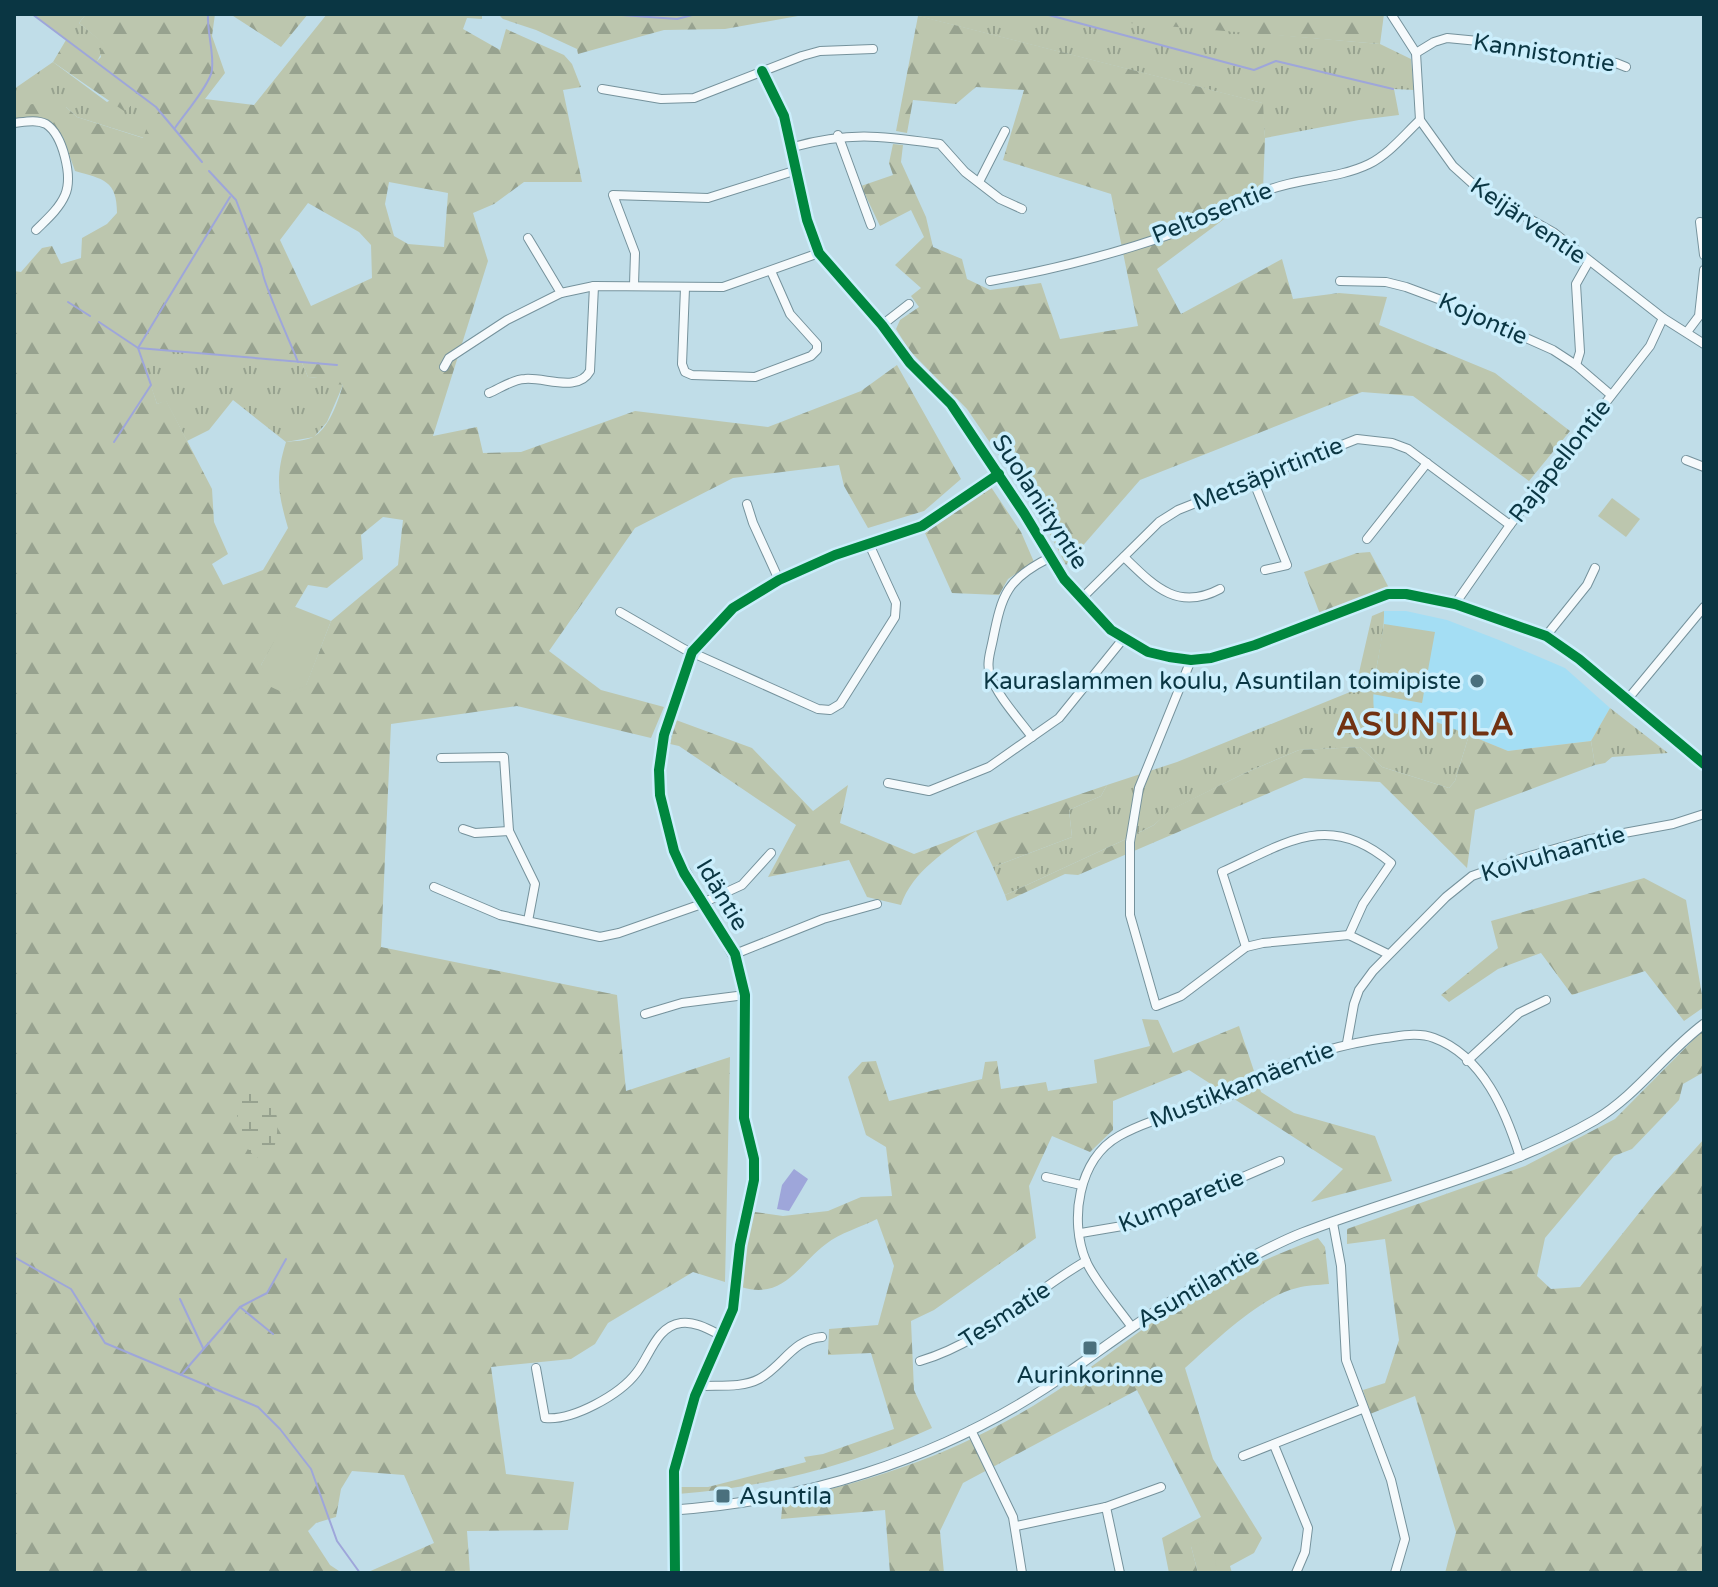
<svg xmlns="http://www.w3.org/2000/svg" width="1718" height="1587" viewBox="0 0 1718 1587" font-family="'Varela Round',sans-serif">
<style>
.built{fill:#a4def4}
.grass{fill:url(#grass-tufts)}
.forest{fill:url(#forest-firs);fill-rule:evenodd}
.wetland{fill:url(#wetland-marsh)}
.park{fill:#bcc6ae}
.water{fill:#9ea6da}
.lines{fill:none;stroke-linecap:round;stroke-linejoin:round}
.stream{stroke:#9ea6da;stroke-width:2}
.minor-casing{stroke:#75929c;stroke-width:10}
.tertiary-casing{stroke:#75929c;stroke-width:11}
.minor{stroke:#f6fafc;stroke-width:8}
.tertiary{stroke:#f6fafc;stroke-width:9}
.cycleway-casing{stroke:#cbeefc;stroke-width:15}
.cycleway{stroke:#00873e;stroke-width:10}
.poi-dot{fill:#4a707d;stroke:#cbeefc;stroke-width:3}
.labels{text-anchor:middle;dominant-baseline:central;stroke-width:7;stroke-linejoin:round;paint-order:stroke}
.street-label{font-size:24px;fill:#0a3643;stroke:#cbeefc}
.poi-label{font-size:24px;fill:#0a3643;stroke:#cbeefc;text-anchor:end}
.district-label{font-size:32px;font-weight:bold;letter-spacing:2px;fill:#723212;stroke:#cbeefc}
</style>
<defs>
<pattern id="grass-tufts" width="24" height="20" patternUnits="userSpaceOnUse" patternTransform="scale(2)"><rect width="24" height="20" fill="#bcc6ae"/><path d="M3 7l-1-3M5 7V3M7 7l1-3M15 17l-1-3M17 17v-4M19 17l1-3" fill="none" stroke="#97a28f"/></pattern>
<pattern id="forest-firs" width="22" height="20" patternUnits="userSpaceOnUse" patternTransform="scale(2)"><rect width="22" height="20" fill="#bcc6ae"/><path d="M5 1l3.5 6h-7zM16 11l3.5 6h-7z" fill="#97a28f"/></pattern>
<pattern id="wetland-marsh" width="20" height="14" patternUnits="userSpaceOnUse" patternTransform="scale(2)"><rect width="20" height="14" fill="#bcc6ae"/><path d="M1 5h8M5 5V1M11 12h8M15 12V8" fill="none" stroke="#97a28f"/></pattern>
</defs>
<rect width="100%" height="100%" fill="#c0dde8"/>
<!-- built -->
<polygon class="built" points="1384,611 1406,611 1447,620 1499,640 1565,668 1610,708 1591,741 1508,751 1429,719 1373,710 1372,694 1384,624"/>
<!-- grass -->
<g class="grass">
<polygon points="32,14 86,14 79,23 106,45 96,63"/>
<polygon points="919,14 1045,14 1380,44 1411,59 1414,90 1394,89 1399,115 1359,120 1265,138 1262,103 918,16"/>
<polygon points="53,62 107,102 131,89 156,107 144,138 77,117 66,107 14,111 14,89"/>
<polygon points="138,348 302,363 308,377 323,378 343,385 327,422 314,437 286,442 233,400 209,430 187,441 166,401 157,404"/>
<path d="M1384,611C1385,644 1370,676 1374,710L1429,719L1469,735L1455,781L1449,788L1382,767L1360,747L1299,750L1245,773L1171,810L1154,825L1124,840L1005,895L993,867L1072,837L1069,810L1101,796L1107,785L1177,762L1355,690L1372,616Z"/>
<polygon points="1610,708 1668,753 1612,757 1605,763 1595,765 1591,741"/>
</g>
<!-- forest -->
<g class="forest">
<path d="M86,14H215L212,36L225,73L205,99L254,105L327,14H482V19L467,18L463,29L500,50L506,29L564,55L572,64L581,87L563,90L582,182H524L494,204L473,213L488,261L433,436L477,427L483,453L521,452L635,411L768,427L861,391L897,365L961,479L924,511L868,528L844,486L839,465L733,478L635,528L549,651L601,690L664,707L651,738L517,706L391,724L381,947L617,995L626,1091L730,1057L725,1282L693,1272L608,1323L595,1344L571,1359L491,1367L506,1474L574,1482L568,1530L467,1531L470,1573H366L434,1543L404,1475L352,1471L341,1489L336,1517L316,1523L308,1531L330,1565L342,1573H14V271L21,272L42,248L52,246L61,264L81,258L82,238L107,224L117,213C117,180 103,179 75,171L63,137L47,120L14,118V111L32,104L66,107L77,117L143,138L155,107L131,90L130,107L124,111L53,62L66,40L96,62L101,57L100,53L105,45L79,23ZM389,182L448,193L444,247L408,244L394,236L385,204ZM308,203L359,232L371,245L372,278L311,306L280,240ZM139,348L302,363L308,377C322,377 329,384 343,385C338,401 329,429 313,437C306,441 294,441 286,442C275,478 278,493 288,528L263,570L223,585L212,564L228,554L214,522L212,489L166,400L157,404ZM383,517L403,520L398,565L331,621L306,685L261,665L308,585L327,588L363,559L361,535Z"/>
<polygon points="230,14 308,14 281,47"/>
<polygon points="498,14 809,14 725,29 664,30 578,54 577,49 536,30 503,19"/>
<polygon points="897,14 919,14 919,16 1263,103 1265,138 1263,190 1157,269 1181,314 1282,259 1293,299 1339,293 1387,297 1379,325 1495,373 1570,431 1529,481 1413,396 1362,392 1140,480 1066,565 1041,517 967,409 909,350 896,329 900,320 919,307 911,296 921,288 895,265 924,237 911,210 880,226 861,186 893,175 889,163 893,144 903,145 901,162 926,217 933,247 962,259 967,279 990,290 1041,283 1060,339 1138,326 1111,194 1003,160 1024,90 976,87 956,104 913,100 907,133 896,131 918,16"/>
<polygon points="1057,14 1384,14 1380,44 1058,17"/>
<polygon points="991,487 1021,532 1034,562 1008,579 999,595 952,593 925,533"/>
<polygon points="1370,552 1389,588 1320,614 1304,572 1357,553"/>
<path d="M676,720L752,748L813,811L848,785L840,823L914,854L1010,818L1107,785L1101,796L1069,810L1072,837L993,867L976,831C947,849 912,872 901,905L867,897L849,860L768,877L796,825L679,746L670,744Z"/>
<polygon points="1469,735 1508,751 1591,741 1595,765 1475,810 1467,868 1380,782 1304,778 1078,875 1065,874 1007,901 1005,895 1124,840 1154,825 1170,810 1245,773 1299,750 1360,747 1382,767 1449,788 1455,781"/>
<polygon points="1644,878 1686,900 1704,1007 1684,1021 1645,971 1572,995 1541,953 1498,969 1449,1002 1441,995 1498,948 1491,921"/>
<path d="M1142,1019L1158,1020L1173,1053L1239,1026L1261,1092L1294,1113L1375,1136L1392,1181L1311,1202L1343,1169L1189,1070L1113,1101V1130L1090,1152L1052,1136L1029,1186L1036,1238L934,1310L911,1321L914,1390L932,1428C851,1466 767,1487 678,1494L677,1487H708L806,1462L804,1457L823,1454L894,1429L871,1353L828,1355L829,1329L878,1325L894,1266L877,1219C861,1227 840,1233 826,1244C797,1266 784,1300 741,1287L750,1223L755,1212L783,1216L828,1211L861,1197L892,1196L886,1147L866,1135L848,1077L862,1062L876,1061L889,1101L982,1079L985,1062L997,1061L1001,1089L1046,1082L1048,1091L1097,1083L1094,1060L1150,1046Z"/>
<polygon points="1701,1032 1704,1032 1704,1072 1683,1084 1679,1100 1632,1149 1614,1156 1545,1238 1537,1276 1551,1289 1580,1287 1654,1194 1704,1139 1704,1573 1445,1573 1456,1532 1415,1396 1370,1414 1363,1390 1385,1383 1399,1340 1385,1239 1347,1244 1347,1229 1525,1166 1615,1119"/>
<path d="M1318,1238L1325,1247L1329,1284C1318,1285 1307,1285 1297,1288C1261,1296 1213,1343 1185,1368L1213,1459L1262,1538L1254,1553L1230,1566L1232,1573H1213L1217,1571L1191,1546L1198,1573H1169L1162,1538L1201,1517L1137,1390L963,1483L940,1531L944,1573H890L885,1510L781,1519L783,1500C869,1482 944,1457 1021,1413C1088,1375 1145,1321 1213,1285C1247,1267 1283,1252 1318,1238Z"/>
</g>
<!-- wetland -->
<path class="wetland" d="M246,1085C279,1088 282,1126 273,1151L260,1158C239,1153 233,1106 239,1089Z"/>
<!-- park -->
<g class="park">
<polygon points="1612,498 1640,519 1626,537 1598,516"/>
<polygon points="293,606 331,621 306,686 284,693 269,686 261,665"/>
<polygon points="1384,624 1435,632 1422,703 1372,694"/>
<polygon points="1212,1540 1217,1572 1198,1573 1191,1546"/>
</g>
<!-- water -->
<polygon class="water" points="794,1169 808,1179 789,1211 777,1209 782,1185"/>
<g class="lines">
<!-- stream -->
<g class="stream">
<polyline points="32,14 156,107 202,162"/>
<polyline points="608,14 677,19 696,14"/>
<polyline points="1045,14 1254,70 1276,61 1393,89"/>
<path d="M175,128C183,116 211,83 212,70C214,51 207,33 208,14"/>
<path d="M209,171L236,200L262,269C261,279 292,346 298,362"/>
<polyline points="68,302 90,316"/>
<polyline points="99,322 138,348 337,365"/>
<polyline points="114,442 151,385 138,348 230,197"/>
<polyline points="14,1257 71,1289 105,1343 258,1407 280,1429 311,1469 337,1541 360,1573"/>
<polyline points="180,1299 203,1348"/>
<polyline points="240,1307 273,1334"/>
<polyline points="181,1375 240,1307 267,1293 286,1259"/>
</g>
<defs>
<g id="minor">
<polyline points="1391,14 1416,53 1420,120 1453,166 1483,193 1553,232 1663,318 1704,344"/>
<polyline points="1416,53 1434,42 1447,38 1489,42 1530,51 1616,63 1626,67"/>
<polyline points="602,89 661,99 694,98 802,56 820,51 873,49"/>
<path d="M14,123C24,122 36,119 46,124C63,135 73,177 65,195C59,209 46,220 36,230"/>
<polyline points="838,135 871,225"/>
<path d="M793,147C850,131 882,136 940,144L965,172L1000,199L1022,209"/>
<polyline points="979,182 1005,131"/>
<polyline points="1700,222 1704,255"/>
<polyline points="528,238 561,293"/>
<path d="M990,281C1056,269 1123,252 1185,229C1212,219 1237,203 1263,192C1298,177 1336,180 1369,164C1389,154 1404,135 1420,120"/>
<polyline points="1340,281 1386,282 1406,287 1441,300 1553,350 1576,365 1611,395"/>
<polyline points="634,285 635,253 613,195 708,198 797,170"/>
<polyline points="685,288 682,364 685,372 692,375 755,377 811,356 817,350 817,344 790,314 771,271"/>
<polyline points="882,325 909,304"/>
<polyline points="1687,332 1699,316 1704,270"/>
<polyline points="1576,365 1580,352 1576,284 1589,261"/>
<polyline points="444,367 449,358 507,320 561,293 594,286 723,287 819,253"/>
<path d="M489,393C499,389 513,379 525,379C545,377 578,393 590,371L594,286"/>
<polyline points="1686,460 1704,467"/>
<polyline points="1253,480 1287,565 1265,570"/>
<polyline points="747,504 753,523 779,580"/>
<polyline points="1367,539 1427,463"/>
<path d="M1124,557C1153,585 1177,612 1220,589"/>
<polyline points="1082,598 1159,522 1178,510 1357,439 1392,443 1408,449 1510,525"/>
<polyline points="1455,604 1510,525 1650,346 1663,318"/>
<polyline points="620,612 684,649 818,709 830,710 840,704 895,617 896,603 869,544"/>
<polyline points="1546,636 1587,585 1595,568"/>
<polyline points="1191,660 1139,788 1130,842 1130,915 1156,1006 1181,996 1246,947 1263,943 1349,935 1388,954"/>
<polyline points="1627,700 1704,607"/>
<path d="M1032,737C1018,718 998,697 990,675C986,663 991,650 993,639C1002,594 1007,579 1049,558"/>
<polyline points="441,758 504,757 509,831 535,884 528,921"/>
<polyline points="888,783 929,791 989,767 1059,718 1123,639"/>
<polyline points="463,829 475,833 509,831"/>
<polyline points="434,887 500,915 600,937 619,933 696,906 742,885 771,853"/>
<path d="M1246,947L1222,872C1286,843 1329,810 1391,863L1363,904L1349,935"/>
<polyline points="735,954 823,919 877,904"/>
<polyline points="645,1014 682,1003 745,995"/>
<polyline points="1347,1043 1354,1004 1359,990 1373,971 1446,897 1472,876 1523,858 1586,840 1673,824 1704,814"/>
<polyline points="1467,1061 1519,1013 1546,1000"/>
<polyline points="1046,1177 1081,1185"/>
<polyline points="1333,1223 1341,1266 1346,1360 1391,1480 1405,1539 1395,1573"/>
<polyline points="1081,1233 1134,1224 1280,1161"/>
<path d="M1131,1326C1119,1309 1094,1280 1086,1261C1069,1221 1078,1159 1119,1136C1155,1116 1196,1110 1233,1094C1244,1089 1254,1081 1264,1075C1303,1055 1342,1044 1385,1038C1401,1036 1418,1032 1434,1038C1483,1056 1506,1112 1520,1157"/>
<path d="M920,1361C987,1341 1028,1294 1086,1261"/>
<path d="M536,1368L545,1418C572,1421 620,1395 637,1372C650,1355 657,1326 681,1323C695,1321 710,1330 722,1336"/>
<path d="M701,1386C719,1385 742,1388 759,1379C782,1367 793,1339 822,1337"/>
<polyline points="971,1430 1013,1517 1022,1573"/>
<polyline points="1274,1445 1308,1528 1305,1552 1296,1573"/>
<polyline points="1243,1456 1362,1409"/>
<polyline points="1106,1507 1120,1573"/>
<polyline points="674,1510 675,1573"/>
<polyline points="1016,1526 1106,1507 1161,1487"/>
</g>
<g id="tertiary">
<polyline points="762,71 784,116 807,220 819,253 882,325 910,363 951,404 1024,513 1064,579 1111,630 1148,652 1169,657 1191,660 1211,658 1255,645 1388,594 1406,594 1455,604 1546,636 1579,659 1704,764"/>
<path d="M999,474L922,526L835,555L751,595L733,608L692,652L683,675L661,753L660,795L674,851L737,962L745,995L744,1118L754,1159V1180L740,1245L733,1309L695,1396L681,1440L674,1471V1510C804,1501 934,1460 1044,1389C1103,1350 1157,1305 1221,1273C1248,1259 1274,1244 1302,1233C1400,1195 1503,1173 1595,1120C1637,1095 1665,1053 1704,1024"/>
</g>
</defs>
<!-- minor casing -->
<use href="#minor" class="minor-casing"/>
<!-- tertiary casing -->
<use href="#tertiary" class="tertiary-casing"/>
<!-- minor -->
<use href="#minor" class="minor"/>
<!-- tertiary -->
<use href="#tertiary" class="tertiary"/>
<defs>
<g id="cycleway">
<polyline points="762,71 784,116 807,220 819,253 882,325 910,363 951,404 1024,513 1064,579 1111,630 1148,652 1169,657 1191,660 1211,658 1255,645 1388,594 1406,594 1455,604 1546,636 1579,659 1704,764"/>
<polyline points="675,1573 674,1471 695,1396 733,1309 740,1245 754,1180 754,1159 744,1118 745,995 735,954 684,873 674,851 660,795 659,770 664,735 692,652 733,608 779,580 835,555 922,526 999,474"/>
</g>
</defs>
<!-- cycleway casing -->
<use href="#cycleway" class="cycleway-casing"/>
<!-- cycleway -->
<use href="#cycleway" class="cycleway"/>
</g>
<!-- markers -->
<g class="poi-dot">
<circle cx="1477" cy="681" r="8"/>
<rect x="1082" y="1340" width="16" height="16" rx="4"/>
<rect x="715" y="1488" width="16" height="16" rx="4"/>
</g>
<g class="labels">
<!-- street labels -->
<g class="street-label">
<text transform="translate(1544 53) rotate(9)">Kannistontie</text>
<text transform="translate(1212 213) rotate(-22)">Peltosentie</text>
<text transform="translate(1528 221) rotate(34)">Keijärventie</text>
<text transform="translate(1483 319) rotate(24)">Kojontie</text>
<text transform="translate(1560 461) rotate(-52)">Rajapellontie</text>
<text transform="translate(1268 474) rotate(-22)">Metsäpirtintie</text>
<text transform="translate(1040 502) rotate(57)">Suolaniityntie</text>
<text transform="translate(1553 854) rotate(-16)">Koivuhaantie</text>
<text transform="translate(722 895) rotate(59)">Idäntie</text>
<text transform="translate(1242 1085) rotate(-22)">Mustikkamäentie</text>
<text transform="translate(1181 1201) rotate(-22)">Kumparetie</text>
<text transform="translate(1198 1288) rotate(-30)">Asuntilantie</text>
<text transform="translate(1005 1315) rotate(-33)">Tesmatie</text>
</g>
<!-- poi labels -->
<g class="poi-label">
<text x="1461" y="681">Kauraslammen koulu, Asuntilan toimipiste</text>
<text x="1090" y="1375" text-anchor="middle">Aurinkorinne</text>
<text x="739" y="1496" text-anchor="start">Asuntila</text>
</g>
<!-- district labels -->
<g class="district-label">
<text x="1426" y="725">ASUNTILA</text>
</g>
</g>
<!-- border -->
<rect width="1718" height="1587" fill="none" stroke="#0a3643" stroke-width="32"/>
</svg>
